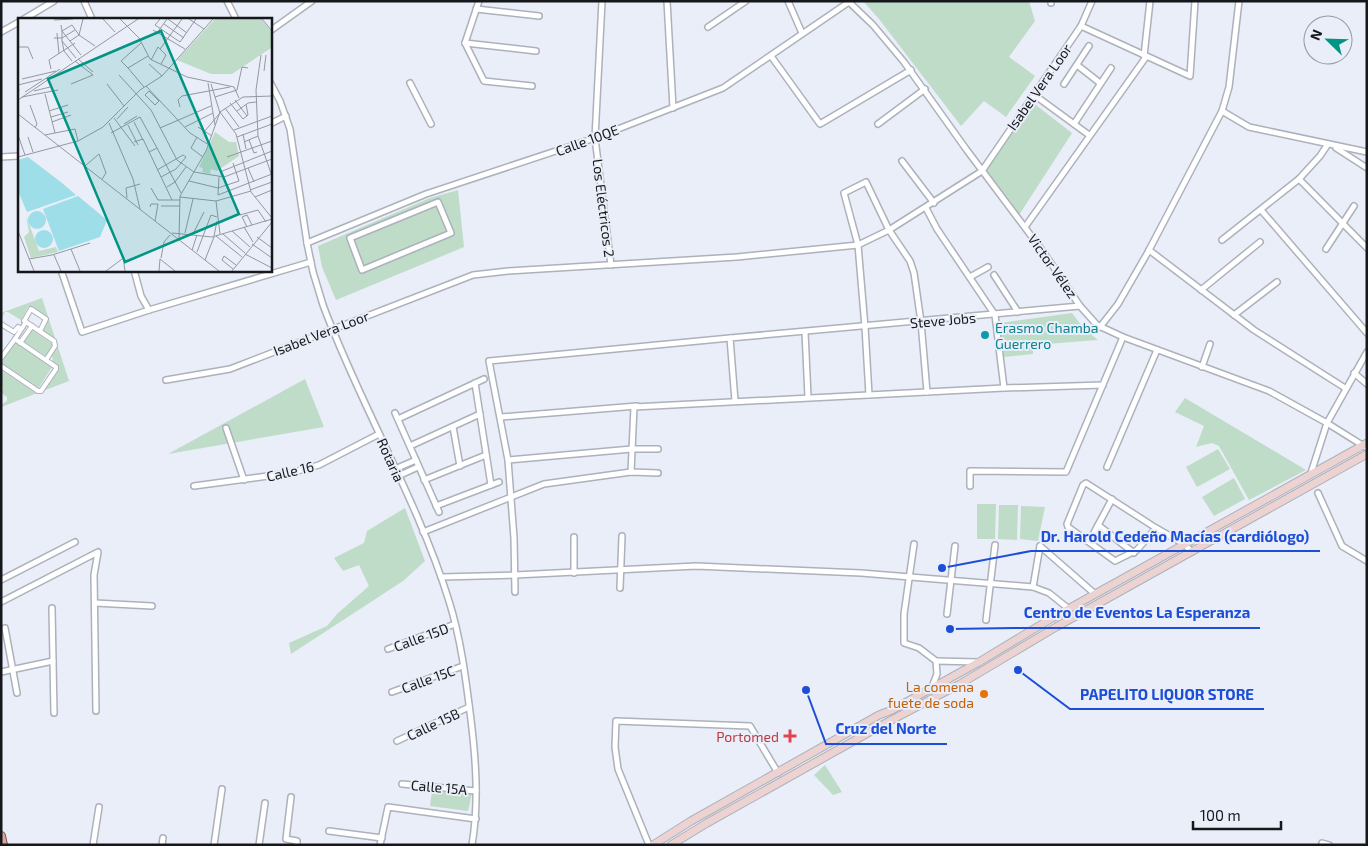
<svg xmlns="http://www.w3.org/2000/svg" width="1368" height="846" viewBox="0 0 1368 846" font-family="'Exo 2',sans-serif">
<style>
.green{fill:#bedcc8}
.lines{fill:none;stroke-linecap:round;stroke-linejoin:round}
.pedestrian-casing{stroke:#acb1bb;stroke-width:6}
.minor-casing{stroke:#acb1bb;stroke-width:8}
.secondary-casing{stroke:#acb1bb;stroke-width:9}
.primary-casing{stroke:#844f4d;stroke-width:10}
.pedestrian{stroke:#fff;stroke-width:4}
.minor{stroke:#fff;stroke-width:5}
.secondary{stroke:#ecd3d2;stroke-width:7}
.primary{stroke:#d9a7a4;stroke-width:8}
.culture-dot{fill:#0f9aa8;stroke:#e9eef8;stroke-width:2}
.food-dot{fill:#e8710a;stroke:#e9eef8;stroke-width:2}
.health-dot{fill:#e0444e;stroke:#e9eef8;stroke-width:2}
.labels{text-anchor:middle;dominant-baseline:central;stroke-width:4;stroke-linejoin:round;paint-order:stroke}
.street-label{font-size:14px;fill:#15171b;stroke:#e9eef8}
.culture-label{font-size:14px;fill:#0d838f;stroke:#e9eef8;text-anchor:start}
.food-label{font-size:14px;fill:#c56008;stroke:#e9eef8;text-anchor:end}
.health-label{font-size:14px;fill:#be3a42;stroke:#e9eef8;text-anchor:end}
.inset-road{fill:none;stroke:#9498a0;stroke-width:1}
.view{fill:#009584;fill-opacity:0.15;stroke:#009584;stroke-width:2.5}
.inset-edge{fill:none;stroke:#15171b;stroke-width:2.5}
.leader{fill:none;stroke:#1d4ed8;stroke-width:2}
.callout-dot{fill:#1d4ed8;stroke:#e9eef8;stroke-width:2}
.callout-label{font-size:15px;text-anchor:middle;font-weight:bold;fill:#1d4ed8;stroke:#e9eef8;stroke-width:4;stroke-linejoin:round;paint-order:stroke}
</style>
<rect width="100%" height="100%" fill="#e9eef8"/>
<!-- green -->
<g class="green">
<polygon points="863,1 1029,1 1035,21 1009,57 1035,76 1006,117 984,101 961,126 879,19"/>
<polygon points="1032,102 1072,133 1019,215 986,170"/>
<polygon points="458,190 464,247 336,300 322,267 318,246 430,198"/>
<polygon points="42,298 69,381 1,407 1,405 7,401 7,397 1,393 3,388 1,385 1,370 36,393 45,389 58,370 57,365 53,363 52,355 57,348 54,340 43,333 43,328 48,321 45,315 31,306 28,307 21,320 8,312 5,312 1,319 1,313"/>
<polygon points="1072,313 1084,329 1098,340 1033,345 1033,354 1004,357 1000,323"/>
<polygon points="32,330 54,345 46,356 24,342"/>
<polygon points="15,342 52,367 38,389 1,364"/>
<polygon points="305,379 324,427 168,454"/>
<polygon points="1185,398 1306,470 1249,500 1219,446 1212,443 1196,447 1204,426 1175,412"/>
<polygon points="1218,449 1230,469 1197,487 1186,467"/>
<polygon points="1234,478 1245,499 1214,516 1202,497"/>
<polygon points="977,504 996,504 995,539 977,539"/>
<polygon points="999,505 1018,505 1017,540 998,539"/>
<polygon points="1021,506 1045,507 1038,541 1020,539"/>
<polygon points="405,508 425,561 403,581 291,654 289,643 327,626 337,614 369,586 359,565 343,571 334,558 364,543 367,531"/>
<polygon points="825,765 842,792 833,795 814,775"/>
<polygon points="432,791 472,793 468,811 430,806"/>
</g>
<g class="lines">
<defs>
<g id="pedestrian">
<polyline points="26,322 24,321 31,309 46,319 40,331"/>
<polyline points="1,324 14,332 18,327 21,329"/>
<polyline points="20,343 32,326"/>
<polyline points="1,358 15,339"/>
<polyline points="1,366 38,391 41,391 56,369 56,367 15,339 26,322 54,341 55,346 46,360"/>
</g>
<g id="minor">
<polyline points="84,1 92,19"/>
<polyline points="227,1 236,19"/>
<polyline points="479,1 465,43 484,81 532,86"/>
<polyline points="602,1 595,138 611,265"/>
<polyline points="667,1 673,108"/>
<polyline points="788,1 802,33"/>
<polyline points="848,1 873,25 904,62 966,149 1044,253 1080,306 1097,325 1123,337 1269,391 1327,423 1367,448"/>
<polyline points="1051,3 1051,1"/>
<polyline points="476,9 539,16"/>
<polyline points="24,19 54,1"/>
<polyline points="1081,26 1190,76 1195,1"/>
<polyline points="708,27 746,1"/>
<polyline points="270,31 312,1"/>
<polyline points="1,32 19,22"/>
<polyline points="465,43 536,51"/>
<polyline points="771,56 820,124 911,70"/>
<polyline points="1077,65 1100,83"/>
<path d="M270,82L280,101L290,129L307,243L313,272L323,305C360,405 417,498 449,601C461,639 466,680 471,720C476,761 479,803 472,845"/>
<polyline points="410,83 431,124"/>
<polyline points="1064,84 1089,46"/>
<polyline points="1033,94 1089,135"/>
<polyline points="1222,111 1249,127 1367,152"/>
<polyline points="270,124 286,116"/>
<polyline points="878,124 925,89"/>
<polyline points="1074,124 1111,68"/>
<polyline points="1328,144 1320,156 1299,179 1367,248"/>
<polyline points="1336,148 1367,168"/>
<polyline points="1,157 19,156"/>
<polyline points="902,161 934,203"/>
<polygon points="438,202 451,233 362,270 350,238"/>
<polyline points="926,208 937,229 995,315 1004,388"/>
<polyline points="1261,210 1367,333"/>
<polyline points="1025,227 1146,57 1144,56 1150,1"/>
<polyline points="1222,240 1299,179 1300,180"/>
<polyline points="307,243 426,194 595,138 723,88 849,2"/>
<polyline points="1326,249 1354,206"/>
<polyline points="1149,250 1254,330 1345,388"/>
<polyline points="61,270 82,332 149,310"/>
<polyline points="134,270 141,296 149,310 311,262"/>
<polyline points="994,275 1018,312"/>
<polyline points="970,277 988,267"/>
<polyline points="1201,290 1260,242"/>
<polyline points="1234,315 1277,282"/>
<polyline points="1100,327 1118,304 1148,252 1222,111 1229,87 1239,1"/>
<polyline points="805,332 808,397"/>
<polyline points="1202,367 1210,344"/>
<polyline points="1354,373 1367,384"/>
<polyline points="166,380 230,369 473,275 508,271 737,257 858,245 889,230 982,171 1081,26 1092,1"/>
<polyline points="475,383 491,485"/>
<polyline points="869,395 865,327 858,245 844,193 866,182 889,230 910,261 914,273 921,322 927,392"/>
<polyline points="735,401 730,338 1080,306"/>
<polyline points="395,413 439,512"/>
<polyline points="501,417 637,406"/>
<polyline points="398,419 484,379"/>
<polyline points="453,427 460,466"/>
<polyline points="226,428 244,480"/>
<polyline points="410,446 480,414"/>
<polyline points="508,460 632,449 658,449"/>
<polyline points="1107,467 1157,350"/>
<polyline points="395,469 416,460"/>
<polyline points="631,472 634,407 1004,388 1103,385"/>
<polyline points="1311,473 1327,423 1367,352"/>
<polyline points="398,476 418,467"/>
<polyline points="424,480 486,455"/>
<polyline points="194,486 290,473 319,465 379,434"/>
<polyline points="970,486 970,471 1066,472 1123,337"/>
<polyline points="1318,493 1342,546 1367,561"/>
<polyline points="436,506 499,482"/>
<polyline points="1098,525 1134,553"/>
<polyline points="1156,528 1137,550 1115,561 1068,527 1067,524 1083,485 1086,483 1156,528 1184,544 1192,552"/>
<polyline points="423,532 544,484 631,472 658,473"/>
<polyline points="574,537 574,573"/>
<polyline points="1089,542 1112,499"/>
<polyline points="914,544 904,614 904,643 919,648 936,661 937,674 932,687"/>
<polyline points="1040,546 1095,594"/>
<polyline points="441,577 515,575 696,566 861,573 1033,587 1049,593 1069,609"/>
<polyline points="1,580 75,542"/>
<polyline points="1033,587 1040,546"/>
<polyline points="620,588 622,536"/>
<polyline points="515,592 514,538 508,460 489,361 730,338"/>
<polyline points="1,602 98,552 94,575 96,711"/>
<polyline points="95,603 152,606"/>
<polyline points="52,608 54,713"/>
<polyline points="947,614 955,546"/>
<polyline points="986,620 995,545"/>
<polyline points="5,628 17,693"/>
<polyline points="388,649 455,624"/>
<polyline points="936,661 978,662"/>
<polyline points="1,672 53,661"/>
<polyline points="392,692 463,666"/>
<polyline points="397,741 469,707"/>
<polyline points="402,784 476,791"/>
<polyline points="291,797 286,839 297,841 297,845"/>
<polyline points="329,831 382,838"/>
<polyline points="1322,843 1329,845"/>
<polyline points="93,845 99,807"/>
<polyline points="162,845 163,838"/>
<polyline points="214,845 222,789"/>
<polyline points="259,845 265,803"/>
<polyline points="380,845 388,807 476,819"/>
<polyline points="649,845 618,769 615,747 616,721 750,726 778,773"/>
</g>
<g id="secondary">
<polyline points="653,845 691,821 879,715 892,710 979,662 1052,618 1367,443"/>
<polyline points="671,845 707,823 884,724 960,684 1056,627 1367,454"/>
</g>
<polyline id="primary" points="1,836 3,845"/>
</defs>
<!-- pedestrian casing -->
<use href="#pedestrian" class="pedestrian-casing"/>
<!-- minor casing -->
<use href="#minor" class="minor-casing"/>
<!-- secondary casing -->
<use href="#secondary" class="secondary-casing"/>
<!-- primary casing -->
<use href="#primary" class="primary-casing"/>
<!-- pedestrian -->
<use href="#pedestrian" class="pedestrian"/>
<!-- minor -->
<use href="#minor" class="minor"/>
<!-- secondary -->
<use href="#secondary" class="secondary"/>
<!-- primary -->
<use href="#primary" class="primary"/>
</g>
<!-- markers -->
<circle class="culture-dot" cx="985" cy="335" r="5"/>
<circle class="food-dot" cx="984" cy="694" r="5"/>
<path class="health-dot" d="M787.5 728.5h5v5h5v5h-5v5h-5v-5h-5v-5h5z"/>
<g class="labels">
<!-- street labels -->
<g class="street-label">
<text transform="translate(1039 87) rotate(-55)">Isabel Vera Loor</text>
<text transform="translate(587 140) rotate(-20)">Calle 10QE</text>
<text transform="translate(604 208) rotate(83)">Los Eléctricos 2</text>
<text transform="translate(1053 266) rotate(55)">Victor Vélez</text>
<text transform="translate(943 320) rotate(-5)">Steve Jobs</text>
<text transform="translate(321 333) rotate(-21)">Isabel Vera Loor</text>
<text transform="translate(391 460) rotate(66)">Rotaria</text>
<text transform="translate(290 471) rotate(-13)">Calle 16</text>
<text transform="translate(421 637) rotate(-20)">Calle 15D</text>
<text transform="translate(428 679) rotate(-20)">Calle 15C</text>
<text transform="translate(433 724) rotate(-25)">Calle 15B</text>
<text transform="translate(439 787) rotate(5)">Calle 15A</text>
</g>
<!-- culture labels -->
<g class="culture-label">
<text x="995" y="327">Erasmo Chamba<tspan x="995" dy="16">Guerrero</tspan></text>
</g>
<!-- food labels -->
<g class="food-label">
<text x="974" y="686">La comena<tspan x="974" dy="16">fuete de soda</tspan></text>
</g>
<!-- health labels -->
<g class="health-label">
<text x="779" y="736">Portomed</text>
</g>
</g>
<!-- overview -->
<g transform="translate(18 18)">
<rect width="254" height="254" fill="#e9eef8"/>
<path d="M197,1H243L254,14L253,30L214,56H193L159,42ZM197,114L211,124H218L221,138L199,153L193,151L192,156L184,154L185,150L181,149ZM8,198L21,233L38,229L40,234L13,240L6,219L11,214Z" fill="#bedcc8"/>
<path d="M10,139L44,165L58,177L9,194L0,173V142ZM60,178L89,202L82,219L41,233L25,191ZM10 202a9 9 0 1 1 18 0a9 9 0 1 1-18 0ZM17 221a9 9 0 1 1 18 0a9 9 0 1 1-18 0Z" fill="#9ddee9"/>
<path class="inset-road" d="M65,1L61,17L77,28M85,1L97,14M102,1L121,20L132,41L169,59L216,69L221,80M142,1L137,7L162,24M150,1L169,15M171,1L186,11M244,1L254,13M36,2L55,1M146,6L166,20M43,7L44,13L63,37M135,12L167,31M39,15L41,36M139,15L149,1M36,20H44L57,12M44,23L46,33L54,43M52,23L61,17L54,7L44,13V23L58,40M162,24L178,1M0,29H10L15,41M142,31L164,1M243,37L238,72L240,118L254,158M60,41L75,54M133,42L140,29L148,37L143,46M131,46L144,58M110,50L103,43L123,25M33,51L31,42L57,25M246,53L248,37M101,57L133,92L159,142L176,154L206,159L254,141M4,61L38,53M190,65L197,107M53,66L75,57L57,43M89,66L106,88M128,68L172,115L191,127M126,69L110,50L130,38M219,72L224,49L230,50M1,73L0,67L24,61M16,73L32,69M131,73L141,83L137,87L127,77ZM7,74L42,51M27,76L37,115M4,79L40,72M197,79L219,72M0,82L120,1M217,82L229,98M212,85L225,101L230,97L228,86M12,87L19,106L17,110M162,89L160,82L164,78L212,69M207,90L221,109M31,93L50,87M219,93L230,85L238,84M202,94L218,116L233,174L254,200M0,96L201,253M33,99L50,94M96,100L117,128M99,101L110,89M34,104L53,97M116,104L125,122M91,105L115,161L122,191M106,106L119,98M110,107L120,127M167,109L195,95M180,109L194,118M142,110L193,88M216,112L254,98M186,114L202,95L193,66M93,115L122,99L139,130M225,116L228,131M0,117L7,137M27,117L57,111L60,123M10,119L15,134M179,119L173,130L185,139M219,119L254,106M231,122L236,135L239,134M116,124L125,121L154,182M226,124L240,118M131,134L139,130L163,175M0,139L60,123L85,109L122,72L144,58L195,1M209,139L254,123M67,148L81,136L88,155L84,161M230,150L236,164M139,152L165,137L168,139M202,154L254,133M143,159L158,151L168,139M201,159L200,177L254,156M171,163L200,170L221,163L215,145M149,169L157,164L168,149M133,170L140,182H162M232,172L254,164M162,179L198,183L233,173M237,179L254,172M109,180L108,170L122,166M198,183L202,216M143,188H162M132,189L133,186H140L137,203M222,197L240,192L248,204M226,209L235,224M229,209L224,199L229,197L234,207M0,213L16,253M214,213L232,229M154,215L194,219L254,201M167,215L175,181M175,216L186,194M205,216L227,235M196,218L199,203M198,218L224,239M239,219L254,230M161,221L162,178L188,133L202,94L225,79L254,78M234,226L254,240M53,231L62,253M174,232L179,217M179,234L193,197L199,199M227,236L254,250M36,237L43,253M105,238L107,253M143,240L146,224L152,217M11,241L34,237L72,225M187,242L196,219M215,251L204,242L206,238L218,247M88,253L104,241M141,253L142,241L157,253M214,253L254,204"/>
<path class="view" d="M143,13L221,196L107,244L30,61Z"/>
<rect width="254" height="254" class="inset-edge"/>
</g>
<!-- callouts -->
<path class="leader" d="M942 568L1031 551H1320M950 629L1014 628H1260M1018 670L1070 709H1264M806 690L826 744H947"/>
<g class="callout-dot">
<circle cx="942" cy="568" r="5"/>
<circle cx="950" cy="629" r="5"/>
<circle cx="1018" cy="670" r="5"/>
<circle cx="806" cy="690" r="5"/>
</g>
<g class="callout-label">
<text x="1175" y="542">Dr. Harold Cedeño Macías (cardiólogo)</text>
<text x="1137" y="618">Centro de Eventos La Esperanza</text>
<text x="1167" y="700">PAPELITO LIQUOR STORE</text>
<text x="886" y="734">Cruz del Norte</text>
</g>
<!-- border -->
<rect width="1368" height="846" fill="none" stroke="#15171b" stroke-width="5"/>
<!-- north arrow -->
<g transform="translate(1328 40) rotate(293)"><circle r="24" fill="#e9eef8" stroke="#9498a0"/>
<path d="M0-4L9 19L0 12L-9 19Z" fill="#009584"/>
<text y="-8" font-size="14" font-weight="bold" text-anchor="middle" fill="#15171b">N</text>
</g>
<!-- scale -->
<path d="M1193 821v8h88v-8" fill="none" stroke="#15171b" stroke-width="2.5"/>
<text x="1200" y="821" font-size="15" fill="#15171b" stroke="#e9eef8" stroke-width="4" paint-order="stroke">100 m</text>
</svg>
